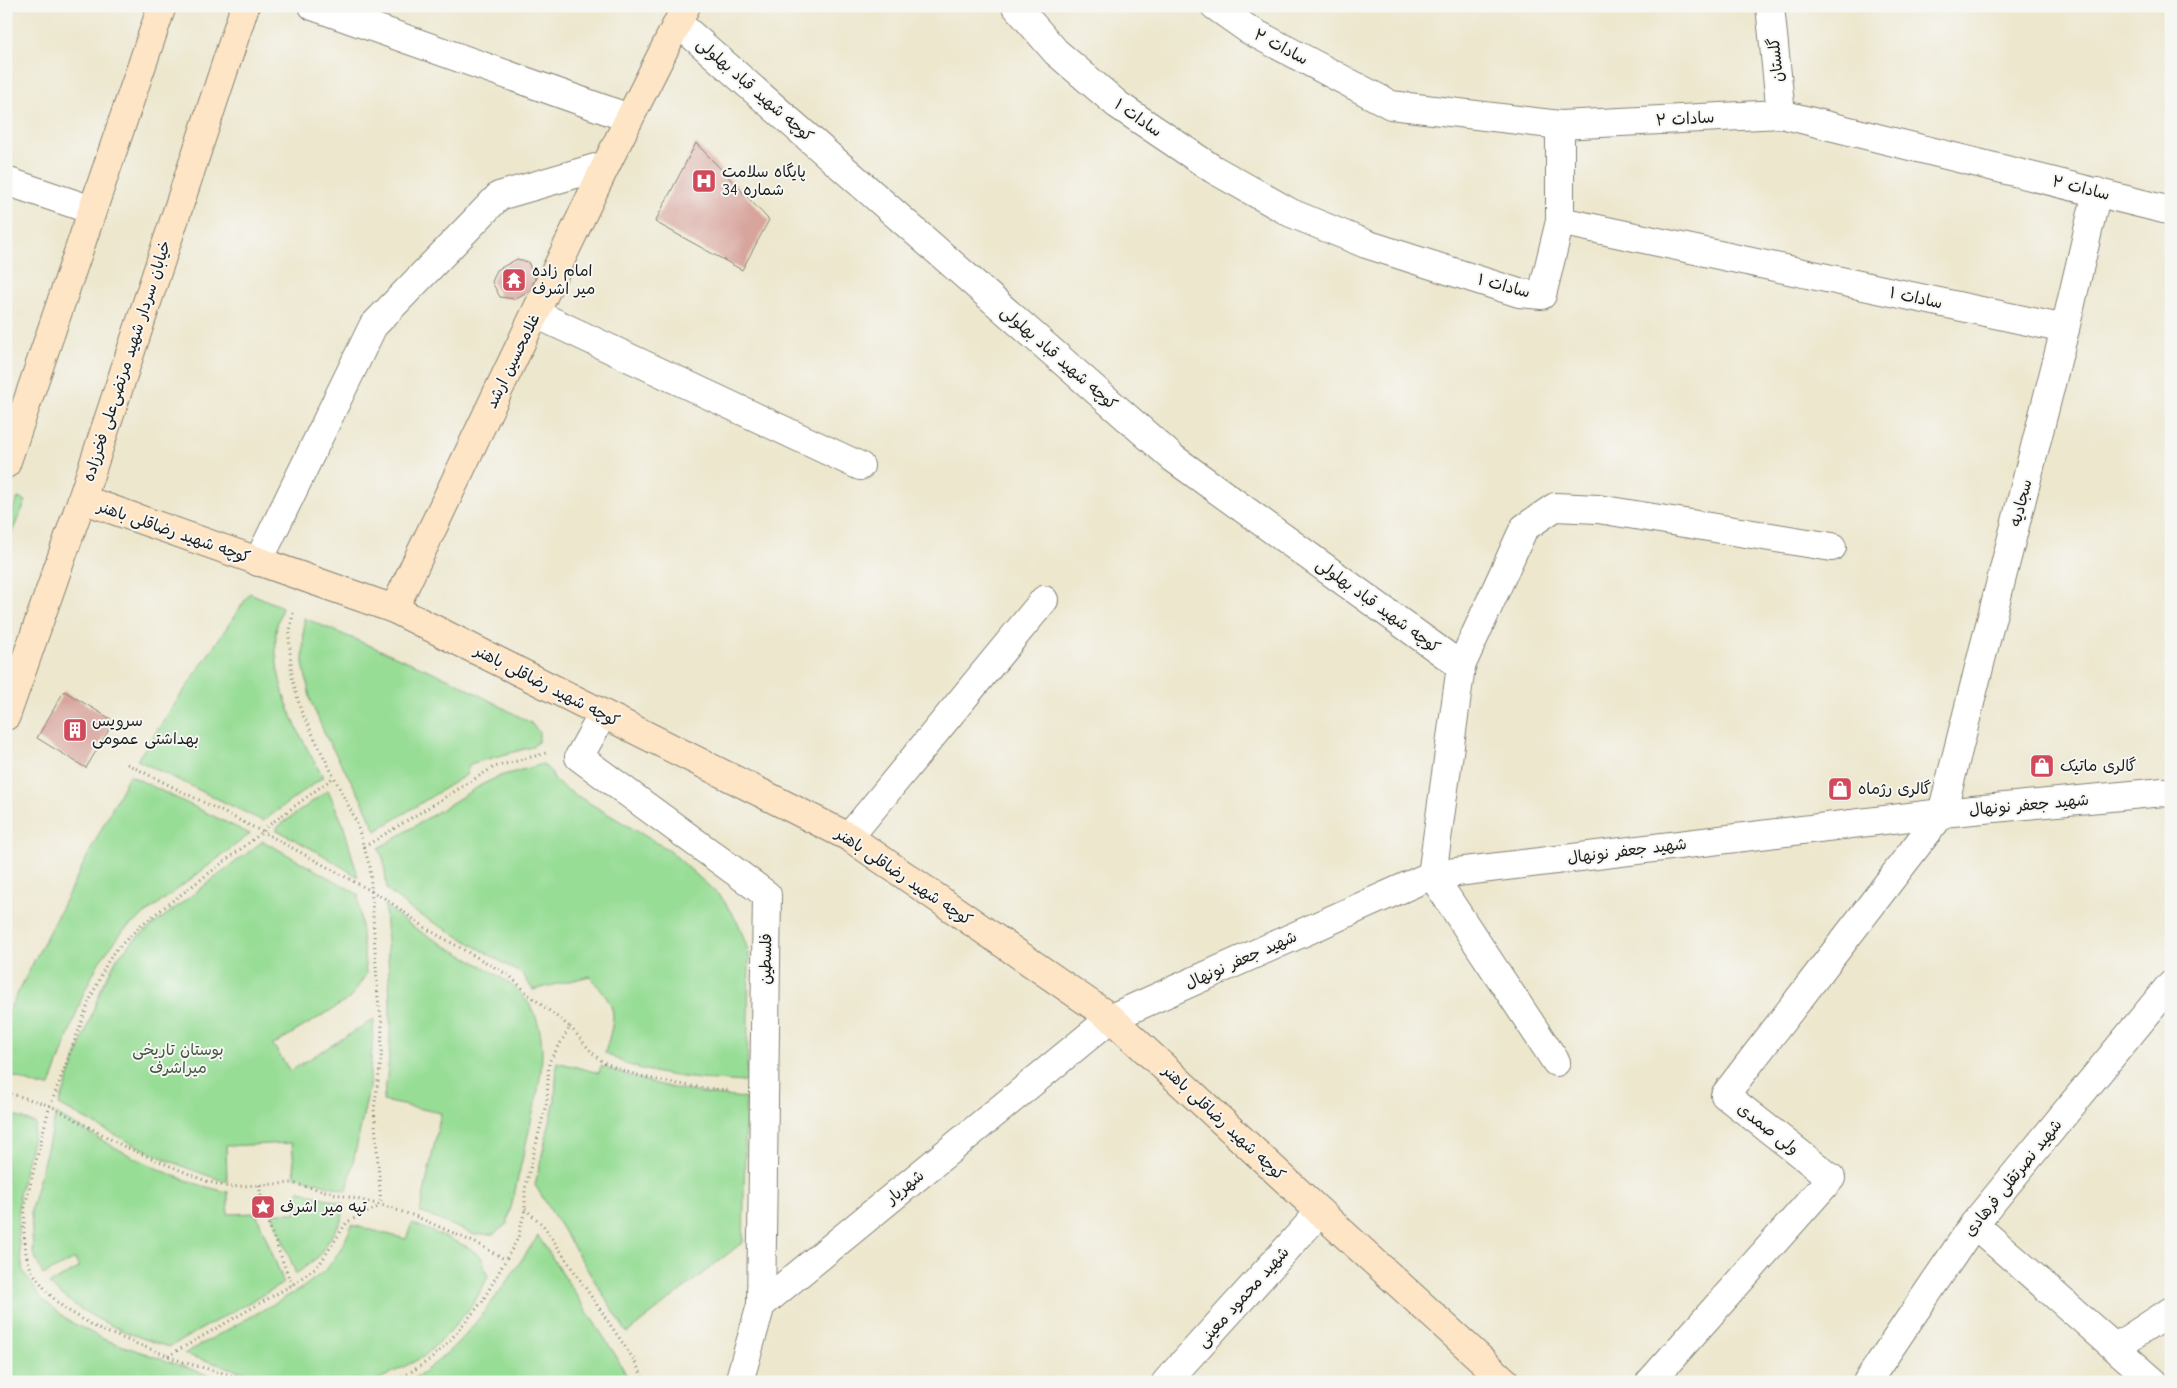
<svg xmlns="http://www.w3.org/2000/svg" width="2177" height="1388" viewBox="0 0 2177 1388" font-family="'Comic Neue','Playpen Sans Arabic',sans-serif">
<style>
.green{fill:#98dd96;stroke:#5a7c59}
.building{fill:#d8a59d}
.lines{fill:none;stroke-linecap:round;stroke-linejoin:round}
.street-casing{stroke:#848275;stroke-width:30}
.secondary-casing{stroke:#848275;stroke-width:30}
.path{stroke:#848275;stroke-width:3;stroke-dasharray:1 4;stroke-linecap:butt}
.street{stroke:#fff;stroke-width:28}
.secondary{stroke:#fde5c5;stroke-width:28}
.labels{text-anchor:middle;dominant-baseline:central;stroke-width:4;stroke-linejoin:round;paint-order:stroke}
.street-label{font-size:16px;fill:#1c1c1c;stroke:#f6f6f2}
.poi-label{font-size:16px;fill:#1c1c1c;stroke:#f6f6f2;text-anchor:start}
.park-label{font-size:16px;fill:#415641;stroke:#f6f6f2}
</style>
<rect width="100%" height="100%" fill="#f6f6f2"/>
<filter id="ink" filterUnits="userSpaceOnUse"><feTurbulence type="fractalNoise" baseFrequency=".02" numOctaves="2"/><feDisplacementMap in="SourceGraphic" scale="10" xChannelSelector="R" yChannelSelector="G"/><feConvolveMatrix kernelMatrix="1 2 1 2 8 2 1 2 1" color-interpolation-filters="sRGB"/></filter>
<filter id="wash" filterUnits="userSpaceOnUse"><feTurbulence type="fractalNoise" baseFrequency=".0096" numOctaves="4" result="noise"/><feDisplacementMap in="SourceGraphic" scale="20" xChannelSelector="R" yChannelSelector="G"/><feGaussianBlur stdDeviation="1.12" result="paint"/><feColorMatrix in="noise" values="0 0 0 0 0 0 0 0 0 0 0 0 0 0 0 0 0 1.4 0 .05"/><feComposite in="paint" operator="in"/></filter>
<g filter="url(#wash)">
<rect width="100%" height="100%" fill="#ede7ce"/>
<!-- green -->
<g class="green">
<polygon points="18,498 26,501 6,545 6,524"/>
<path d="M250,593L282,607C280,616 276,625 276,633C272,685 298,734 323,777L263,821L137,760Z"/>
<polygon points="304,618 452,680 531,723 539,732 539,741 532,747 470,764 466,775 376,831 362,800 327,739 311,702 303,663"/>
<path d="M543,764L551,772L555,781L569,791L669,850L722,898L739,925L749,953L747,1082C708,1080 666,1078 629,1065C621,1062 613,1057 605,1053C617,1010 618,1011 590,976L533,990L523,975L465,940L413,911L387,890L384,861L379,848L481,785L500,776Z"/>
<polygon points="129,775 250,834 124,930 99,962 84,992 50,1086 39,1086 6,1074 7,1014"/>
<polygon points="328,790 343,824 358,877 323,855 275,829"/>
<path d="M263,841L358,894L366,974L351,998L273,1045L290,1071L374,1019L369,1088L347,1191L295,1176L292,1143L226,1146L227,1182C168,1164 114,1135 59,1105L101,989L117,958L136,938Z"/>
<path d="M385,905C423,940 469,954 510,984C560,1021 539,1085 528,1135C521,1165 514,1195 507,1224L494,1234L475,1235L420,1212L441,1113L383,1101C396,1037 388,970 385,905Z"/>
<path d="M557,1062L599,1073L601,1066C651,1085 693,1094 746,1098L743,1242L627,1333L535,1185L555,1100Z"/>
<polygon points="6,1112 36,1124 19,1194 18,1236 23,1271 42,1299 69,1321 103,1339 228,1382 6,1382"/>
<path d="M56,1114C110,1145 167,1180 228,1192V1214L256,1213L284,1283L169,1347C124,1333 83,1317 49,1284L79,1268L75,1259L43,1275L33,1252L31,1210Z"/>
<polygon points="298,1190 344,1204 342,1220 318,1257 296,1274 272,1213 297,1213"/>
<polygon points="412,1223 468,1247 482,1258 488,1277 474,1303 447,1335 423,1357 374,1382 291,1382 263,1378 184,1354 302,1288 326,1270 341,1249 352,1225 406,1239"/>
<path d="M538,1236L616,1356L630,1382H408C465,1349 501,1289 538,1236Z"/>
</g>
<g id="blocks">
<!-- building -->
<g class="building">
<polygon points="696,143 769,220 742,270 655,222"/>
<polygon points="517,259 528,262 535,278 531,290 514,299 500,297 492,282 497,270"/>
<polygon points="64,691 114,721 86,768 37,738"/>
</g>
</g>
</g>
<g filter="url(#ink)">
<use href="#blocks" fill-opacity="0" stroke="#848275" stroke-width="1"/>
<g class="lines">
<defs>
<g id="street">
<polyline points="313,6 629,118"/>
<polyline points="1016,6 1056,52 1118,105 1213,169 1291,213 1366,244 1519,293 1542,295 1560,221 2065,329"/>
<polyline points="1215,6 1249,30 1391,105 1560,125 1781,114 2171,211"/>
<polyline points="1770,6 1781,114"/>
<polyline points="678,23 1173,458 1461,666"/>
<polyline points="6,181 92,210"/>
<polyline points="1560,221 1560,125"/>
<polyline points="536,314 860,466"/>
<polyline points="258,562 373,326 499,196 606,165"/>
<polyline points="603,714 579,757 767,895 761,1305"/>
<polyline points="849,837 1044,600"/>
<polyline points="1556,1062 1432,875 1461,666 1524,528 1555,507 1598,509 1832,547"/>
<polyline points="1974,1224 2154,1382"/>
<polyline points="2116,1347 2171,1311"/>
<polyline points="739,1382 761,1305 1111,1018 1432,875 1942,813 2163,792 2171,794"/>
<polyline points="1166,1382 1320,1212"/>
<polyline points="1650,1382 1831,1178 1725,1095 1942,813 2065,329 2097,192"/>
<polyline points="1867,1382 1974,1224 2171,984"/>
</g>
<g id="secondary">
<polyline points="6,464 162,6"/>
<polyline points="82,499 394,609 849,837 1111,1018 1320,1212 1506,1382"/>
<polyline points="394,609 606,165 686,6"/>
<polyline points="6,716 82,499 245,6"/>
</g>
</defs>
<!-- street casing -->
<use href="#street" class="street-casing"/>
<!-- secondary casing -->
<use href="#secondary" class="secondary-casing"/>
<!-- path -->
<g class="path">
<polyline points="293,613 289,637 292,677 301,711 356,821 370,867 378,999 382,1023 381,1060 374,1109 381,1205"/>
<polyline points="127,764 263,832 386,899 427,929 510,976 529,995 570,1027 549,1062 547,1100 525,1189 525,1209 518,1238 482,1302 452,1338 431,1359 406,1375 390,1382"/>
<polyline points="364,847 494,767 546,753"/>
<path d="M570,1027C580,1037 591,1054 602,1061C633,1079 695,1088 731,1090"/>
<polyline points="6,1092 51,1106 123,1146 206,1181 228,1187 292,1183 381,1205 415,1216 480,1245 506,1260"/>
<polyline points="259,1185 264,1213 292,1285"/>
<polyline points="525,1209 543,1225 634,1360 645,1382"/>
<polyline points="168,1356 292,1285 319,1265 347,1222 380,1206"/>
<polyline points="256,1382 186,1363 99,1329 64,1308 48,1293 31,1270 26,1254 24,1232 25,1206 48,1112 91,997 106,965 114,952 141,925 263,832 265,828 334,777"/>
</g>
<!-- street -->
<use href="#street" class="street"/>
<!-- secondary -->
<use href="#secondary" class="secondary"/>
</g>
</g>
<!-- icons -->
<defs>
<symbol id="hospital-square" viewBox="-11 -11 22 22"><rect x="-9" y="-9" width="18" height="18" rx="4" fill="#d1495b" stroke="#f6f6f2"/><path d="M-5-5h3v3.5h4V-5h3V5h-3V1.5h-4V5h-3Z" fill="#fff"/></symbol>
<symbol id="temple-square" viewBox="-11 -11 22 22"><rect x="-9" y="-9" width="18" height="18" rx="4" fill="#d1495b" stroke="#f6f6f2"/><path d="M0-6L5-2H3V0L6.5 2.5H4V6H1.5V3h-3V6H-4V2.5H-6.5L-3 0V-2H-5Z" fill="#fff"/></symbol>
<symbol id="building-square" viewBox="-11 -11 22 22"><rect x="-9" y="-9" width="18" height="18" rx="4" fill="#d1495b" stroke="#f6f6f2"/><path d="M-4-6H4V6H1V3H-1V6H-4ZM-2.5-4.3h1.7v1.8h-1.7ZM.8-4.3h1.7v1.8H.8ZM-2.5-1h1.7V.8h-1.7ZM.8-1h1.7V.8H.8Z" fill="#fff"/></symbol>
<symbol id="shop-square" viewBox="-11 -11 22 22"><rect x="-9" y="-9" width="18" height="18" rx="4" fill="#d1495b" stroke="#f6f6f2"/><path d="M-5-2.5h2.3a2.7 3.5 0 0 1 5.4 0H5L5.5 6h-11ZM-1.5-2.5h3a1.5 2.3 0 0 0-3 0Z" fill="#fff"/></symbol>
<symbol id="sight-square" viewBox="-11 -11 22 22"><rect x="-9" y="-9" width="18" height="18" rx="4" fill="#d1495b" stroke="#f6f6f2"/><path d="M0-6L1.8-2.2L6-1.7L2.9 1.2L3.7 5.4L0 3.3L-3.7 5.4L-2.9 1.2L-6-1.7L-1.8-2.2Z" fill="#fff"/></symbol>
</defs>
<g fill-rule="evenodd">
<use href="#hospital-square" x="690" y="167" width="28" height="28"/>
<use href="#temple-square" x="500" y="266" width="28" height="28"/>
<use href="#building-square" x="61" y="716" width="28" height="28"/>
<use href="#shop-square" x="2028" y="752" width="28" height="28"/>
<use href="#shop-square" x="1826" y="775" width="28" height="28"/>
<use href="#sight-square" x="249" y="1193" width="28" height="28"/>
</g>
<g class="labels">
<!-- street labels -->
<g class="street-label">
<text transform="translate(1281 47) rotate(28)">سادات ۲</text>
<text transform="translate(1776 60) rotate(-96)">گلستان</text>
<text transform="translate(755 90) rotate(41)">کوچه شهید قباد بهلولی</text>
<text transform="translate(1138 118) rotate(35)">سادات ۱</text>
<text transform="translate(1685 119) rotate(-3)">سادات ۲</text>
<text transform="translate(2081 188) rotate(14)">سادات ۲</text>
<text transform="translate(1504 286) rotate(15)">سادات ۱</text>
<text transform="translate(1916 298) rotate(12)">سادات ۱</text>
<text transform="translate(1059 358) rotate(41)">کوچه شهید قباد بهلولی</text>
<text transform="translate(127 361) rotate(-72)">خیابان سردار شهید مرتضی‌علی فخرزاده</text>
<text transform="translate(513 361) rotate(-64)">غلامحسین ارشد</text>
<text transform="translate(2021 503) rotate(-76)">سجادیه</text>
<text transform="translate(174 532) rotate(19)">کوچه شهید رضاقلی باهنر</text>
<text transform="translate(1378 606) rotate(36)">کوچه شهید قباد بهلولی</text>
<text transform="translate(547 686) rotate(27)">کوچه شهید رضاقلی باهنر</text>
<text transform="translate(2029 805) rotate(-5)">شهید جعفر نونهال</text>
<text transform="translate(1627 851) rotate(-7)">شهید جعفر نونهال</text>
<text transform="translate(904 877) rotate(34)">کوچه شهید رضاقلی باهنر</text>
<text transform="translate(766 959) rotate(-89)">فلسطین</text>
<text transform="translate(1241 960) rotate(-24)">شهید جعفر نونهال</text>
<text transform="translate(1224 1123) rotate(43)">کوچه شهید رضاقلی باهنر</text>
<text transform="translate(1768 1129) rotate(38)">ولی صمدی</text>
<text transform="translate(2013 1178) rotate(-51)">شهید نصرتقلی فرهادی</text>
<text transform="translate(905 1187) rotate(-39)">شهریار</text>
<text transform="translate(1243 1297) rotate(-48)">شهید محمود معینی</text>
</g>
<!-- poi labels -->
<g class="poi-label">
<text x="722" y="172">پایگاه سلامت<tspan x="722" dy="18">شماره 34</tspan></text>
<text x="532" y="271">امام زاده<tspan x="532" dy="18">میر اشرف</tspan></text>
<text x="92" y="721">سرویس<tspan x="92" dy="18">بهداشتی عمومی</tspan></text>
<text x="2060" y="766">گالری ماتیک</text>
<text x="1858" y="789">گالری رژماه</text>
<text x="280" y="1207">تپه میر اشرف</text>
</g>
<!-- park labels -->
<g class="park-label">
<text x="178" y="1050">بوستان تاریخی<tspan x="178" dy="18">میراشرف</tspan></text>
</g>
</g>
<!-- margin -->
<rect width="2177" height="1388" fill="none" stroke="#f6f6f2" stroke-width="25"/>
</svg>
